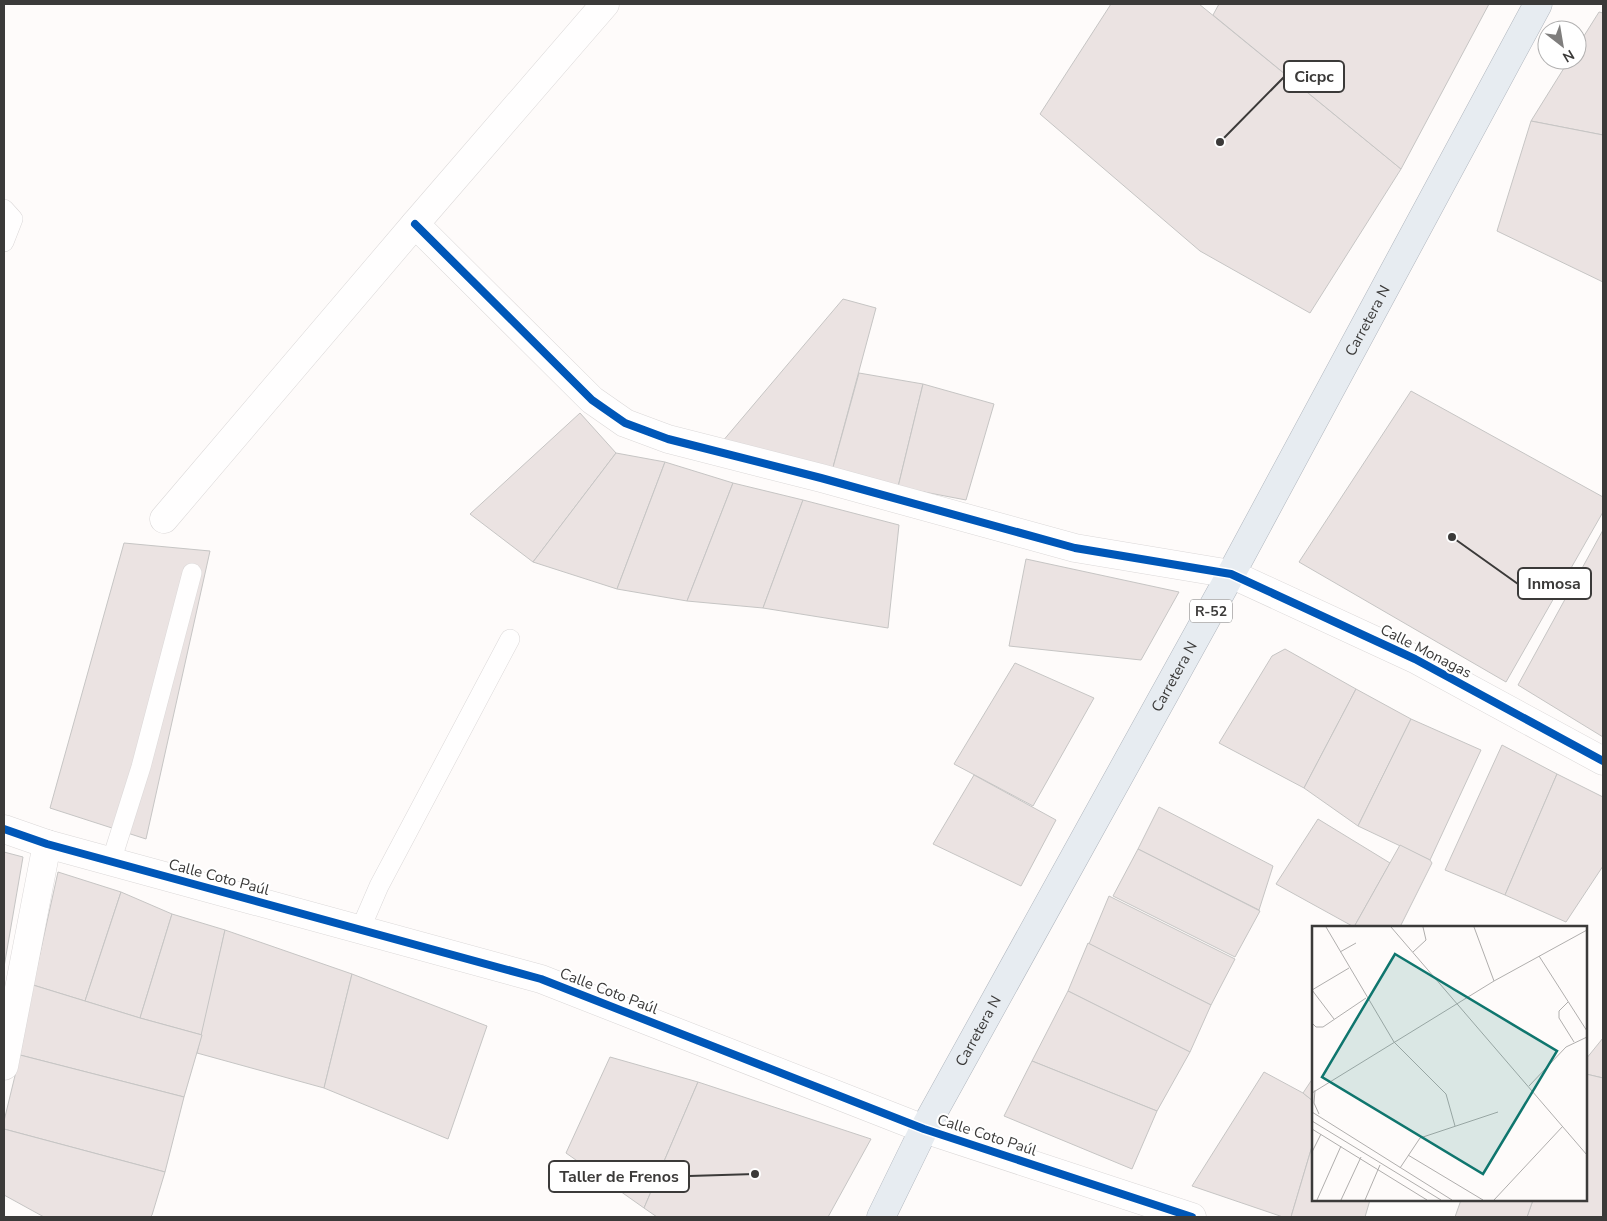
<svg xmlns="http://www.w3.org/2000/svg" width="1607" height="1221" viewBox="0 0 1607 1221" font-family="'Nunito Sans',sans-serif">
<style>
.building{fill:#ebe3e2;stroke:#c6c5c4}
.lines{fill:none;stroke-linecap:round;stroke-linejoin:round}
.lane-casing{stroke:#dbd8d8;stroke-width:20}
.street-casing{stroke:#dbd8d8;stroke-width:29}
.primary-casing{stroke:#b0b6be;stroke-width:29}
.lane{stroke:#fffefe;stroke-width:19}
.street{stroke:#fffefe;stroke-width:28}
.primary{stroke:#e7ecf1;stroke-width:28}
.cycleway-casing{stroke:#fff;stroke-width:11}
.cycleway{stroke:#0057b8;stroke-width:8}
.labels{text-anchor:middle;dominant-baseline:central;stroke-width:4;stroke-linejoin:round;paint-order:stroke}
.shield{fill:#fff;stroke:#767574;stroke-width:1}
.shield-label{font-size:14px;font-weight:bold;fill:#3b3a39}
.street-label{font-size:15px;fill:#3b3a39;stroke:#fff}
.inset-road{fill:none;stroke:#b0aead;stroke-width:1}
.view{fill:#0f766e;fill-opacity:0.15;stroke:#0f766e;stroke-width:2.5}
.inset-edge{fill:none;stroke:#3b3a39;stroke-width:2.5}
.leader{fill:none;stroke:#3b3a39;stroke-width:2}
.callout-dot{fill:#3b3a39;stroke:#fff;stroke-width:2}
.callout{fill:#fff;stroke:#3b3a39;stroke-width:2}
.callout-label{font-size:16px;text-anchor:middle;font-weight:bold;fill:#3b3a39}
</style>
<rect width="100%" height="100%" fill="#fefbfa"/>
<!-- building -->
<g class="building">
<polygon points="1111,4 1199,4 1401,169 1310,313 1200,251 1040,114"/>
<polygon points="1219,4 1489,4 1401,169 1213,15"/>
<polygon points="1599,12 1603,13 1603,135 1531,121 1569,60 1577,60 1577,47"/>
<polygon points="1531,121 1603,135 1603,282 1497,231"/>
<polygon points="843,299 876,308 832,471 722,442"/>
<polygon points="859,373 923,384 898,487 832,471"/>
<polygon points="923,384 994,404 966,500 898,487"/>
<polygon points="1411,391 1603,497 1603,512 1506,682 1299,562"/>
<polygon points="580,413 616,453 533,562 470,514"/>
<polygon points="616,453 665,462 617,589 533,562"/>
<polygon points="665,462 733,483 687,601 617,589"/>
<polygon points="733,483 803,500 763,608 687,601"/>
<polygon points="803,500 899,525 888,628 763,608"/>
<polygon points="1603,530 1603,737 1518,685"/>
<polygon points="124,543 210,551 146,839 50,808"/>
<polygon points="1026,559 1179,592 1141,660 1009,646"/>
<polygon points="1285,649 1356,689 1304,788 1219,743 1272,656"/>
<polygon points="1015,663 1094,698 1033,806 954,764"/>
<polygon points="1356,689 1411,719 1358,826 1304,788"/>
<polygon points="1411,719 1481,750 1430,860 1358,826"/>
<polygon points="1502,745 1557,774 1505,895 1445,870"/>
<polygon points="1557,774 1603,797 1603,866 1566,922 1505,895"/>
<polygon points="974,775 1056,820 1021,886 933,844"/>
<polygon points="1159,807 1273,866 1259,910 1138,849"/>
<polygon points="1318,819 1390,863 1354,927 1276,884"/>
<polygon points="1400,845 1430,860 1432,863 1400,927 1354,927"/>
<polygon points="1138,849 1260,911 1235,957 1113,896"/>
<polygon points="4,852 23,857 4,967"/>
<polygon points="58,872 121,892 85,1001 33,985"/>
<polygon points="121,892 172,914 140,1018 85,1001"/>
<polygon points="1109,896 1235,959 1211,1005 1089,944"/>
<polygon points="172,914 225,930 202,1035 140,1018"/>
<polygon points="225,930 352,974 324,1088 197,1053"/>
<polygon points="1088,943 1211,1005 1190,1052 1068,991"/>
<polygon points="352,974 487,1026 448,1139 324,1088"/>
<polygon points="33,985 140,1018 202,1035 184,1097 20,1055"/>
<polygon points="1068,991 1190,1052 1157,1111 1032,1061"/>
<polygon points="1603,1038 1603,1078 1586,1074 1586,1059"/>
<polygon points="20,1055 184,1097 165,1172 4,1129 4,1121"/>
<polygon points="610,1057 698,1082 644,1208 566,1153"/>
<polygon points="1032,1061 1157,1111 1132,1169 1004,1116"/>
<polygon points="1264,1072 1303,1093 1313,1101 1313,1143 1291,1217 1283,1217 1192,1186"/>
<polygon points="1586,1074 1603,1078 1603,1217 1527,1217 1533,1200 1586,1200"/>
<polygon points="1313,1078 1313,1101 1303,1093"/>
<polygon points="698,1082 871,1139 828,1217 657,1217 644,1208"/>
<polygon points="4,1129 165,1172 152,1215 150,1217 44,1217 4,1195"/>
<polygon points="1313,1143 1313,1200 1370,1200 1365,1217 1291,1217"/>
<polygon points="1461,1200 1533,1200 1527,1217 1455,1217"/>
</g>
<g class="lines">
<defs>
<g id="lane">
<polyline points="4,209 13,219 4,242"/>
<polyline points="111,862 141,767 192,573"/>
<polyline points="360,930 379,886 510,639"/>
</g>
<g id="street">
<polyline points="415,224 592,400 625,423 668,439 821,478 1075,548 1231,574 1415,659 1603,761"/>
<polyline points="164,519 415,224 605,4"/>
<polyline points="4,829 47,844 541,979 924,1129 1192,1217"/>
<polyline points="4,1066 47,844"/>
</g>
<g id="primary">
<path id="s1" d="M881,1217L924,1129L1231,574L1538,4"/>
</g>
</defs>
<!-- lane casing -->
<use href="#lane" class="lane-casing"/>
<!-- street casing -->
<use href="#street" class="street-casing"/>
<!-- primary casing -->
<use href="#primary" class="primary-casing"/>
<!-- lane -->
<use href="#lane" class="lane"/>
<!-- street -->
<use href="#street" class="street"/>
<!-- primary -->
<use href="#primary" class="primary"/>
<defs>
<g id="cycleway">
<polyline points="415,224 592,400 625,423 668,439 821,478 1075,548 1231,574 1415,659 1603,761"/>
<polyline points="4,829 47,844 541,979 924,1129 1192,1217"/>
</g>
</defs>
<!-- cycleway casing -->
<use href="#cycleway" class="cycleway-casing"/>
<!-- cycleway -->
<use href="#cycleway" class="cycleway"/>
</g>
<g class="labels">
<!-- shield labels -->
<rect class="shield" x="1190" y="599.5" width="42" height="23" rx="4"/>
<g class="shield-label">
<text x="1211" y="611">R-52</text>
</g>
<!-- street labels -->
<g class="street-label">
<text stroke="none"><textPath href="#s1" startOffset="1020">Carretera N</textPath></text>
<text transform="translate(1426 651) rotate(27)">Calle Monagas</text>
<text stroke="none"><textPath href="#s1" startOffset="615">Carretera N</textPath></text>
<text transform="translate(219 877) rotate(15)">Calle Coto Paúl</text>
<text transform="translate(609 991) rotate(21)">Calle Coto Paúl</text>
<text stroke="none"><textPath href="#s1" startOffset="210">Carretera N</textPath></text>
<text transform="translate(987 1135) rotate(18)">Calle Coto Paúl</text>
</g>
</g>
<!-- overview -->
<g transform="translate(1312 926)">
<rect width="275" height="275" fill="#fefbfa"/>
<path class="inset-road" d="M14,1L82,116L134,168L143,200M79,1L275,229M162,1L182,55M28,26L44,17M101,26L114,14L111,1M227,30L275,105M256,76L247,85V92L262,116M22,93L0,64L37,42M0,97L4,101H11L54,72M217,160L254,121L275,111M3,164L2,177L7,188M0,167L182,55L275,4M0,186L140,274M0,195L129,274M0,203L115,274M0,226L9,208M96,229L171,274M88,242L108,212L186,186M5,274L29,220M29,274L49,231M53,274L68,239M182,274L251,200"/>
<path class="view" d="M83,28L245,125L171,248L10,151Z"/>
<rect width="275" height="275" class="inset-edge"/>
</g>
<!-- callouts -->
<path class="leader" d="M1220 142L1284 77M1452 537L1518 584M755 1174L689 1176"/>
<g class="callout-dot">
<circle cx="1220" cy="142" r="5"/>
<circle cx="1452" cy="537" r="5"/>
<circle cx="755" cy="1174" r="5"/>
</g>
<g class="callout">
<rect x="1284" y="61" width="60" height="31" rx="5"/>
<rect x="1518" y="568" width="73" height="31" rx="5"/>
<rect x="549" y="1161" width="140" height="31" rx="5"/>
</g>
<g class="callout-label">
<text x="1314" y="82">Cicpc</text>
<text x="1554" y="589">Inmosa</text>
<text x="619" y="1182">Taller de Frenos</text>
</g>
<!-- border -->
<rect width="1607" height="1221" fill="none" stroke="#3b3a39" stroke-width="10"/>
<!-- north arrow -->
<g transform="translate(1562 45) rotate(149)"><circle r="24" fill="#ffffff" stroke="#b1b0b0"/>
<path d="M0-4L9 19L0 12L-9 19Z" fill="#7f7e7d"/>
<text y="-8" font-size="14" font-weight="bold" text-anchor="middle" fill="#3b3a39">N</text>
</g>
</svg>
